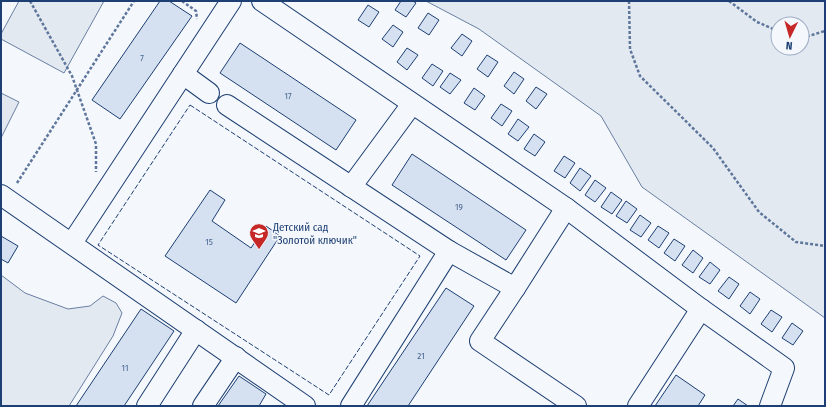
<svg xmlns="http://www.w3.org/2000/svg" width="826" height="407" viewBox="0 0 826 407" font-family="'Fira Sans Condensed',sans-serif">
<style>
.green{fill:#e3e9f0;stroke:#687fa3;fill-rule:evenodd}
.parking{fill:#e3e8f0;stroke:#687fa3}
.building{fill:#d5e0f0;stroke:#1d3f73}
.lines{fill:none;stroke-linecap:round;stroke-linejoin:round}
.minor-casing{stroke:#1d3f73;stroke-width:22}
.path{stroke:#5e769c;stroke-width:2.5;stroke-dasharray:3 2;stroke-linecap:butt}
.minor{stroke:#f4f7fb;stroke-width:20}
.fence{stroke:#1d3f73;stroke-width:1;stroke-dasharray:5 2;stroke-linecap:butt}
.labels{text-anchor:middle;dominant-baseline:central;stroke-width:3;stroke-linejoin:round;paint-order:stroke}
.number-label{font-size:9px;fill:#4b6792}
.poi-label{font-size:11px;fill:#1d3f73;stroke:#f4f7fb;text-anchor:start}
</style>
<rect width="100%" height="100%" fill="#f4f7fb"/>
<!-- green -->
<g class="green">
<polygon points="19,1 104,1 64,73 1,39 1,34"/>
<path d="M426,1H825V318L642,187L601,116L479,29ZM778,24H802V48H778Z"/>
<polygon points="1,275 25,293 68,309 90,306 103,296 116,303 122,313 113,336 69,406 1,406"/>
</g>
<!-- parking -->
<polygon class="parking" points="1,93 19,102 1,138"/>
<!-- building -->
<g class="building">
<polygon points="160,1 169,1 192,16 120,119 92,100"/>
<polygon points="401,1 413,1 416,3 406,17 395,10"/>
<polygon points="368,5 379,12 369,27 358,20"/>
<polygon points="428,13 439,20 429,35 418,28"/>
<polygon points="393,25 403,32 393,47 382,39"/>
<polygon points="462,34 472,41 462,56 451,48"/>
<polygon points="240,43 356,120 336,150 220,73"/>
<polygon points="407,48 418,55 407,70 397,62"/>
<polygon points="487,55 498,62 488,77 477,69"/>
<polygon points="432,64 443,71 433,86 422,78"/>
<polygon points="514,72 524,79 514,94 504,86"/>
<polygon points="450,73 461,80 450,94 440,87"/>
<polygon points="536,87 547,94 536,109 526,101"/>
<polygon points="474,88 485,96 475,110 464,103"/>
<polygon points="501,104 512,111 502,126 491,118"/>
<polygon points="518,119 529,127 518,141 508,134"/>
<polygon points="534,134 545,142 535,156 524,149"/>
<polygon points="412,154 526,230 506,260 392,185"/>
<polygon points="564,156 575,163 565,178 554,171"/>
<polygon points="580,168 591,176 580,191 570,183"/>
<polygon points="595,180 606,188 595,202 585,195"/>
<polygon points="210,190 225,200 212,221 251,248 266,226 280,236 236,303 165,256"/>
<polygon points="611,192 622,200 612,214 601,207"/>
<polygon points="626,201 637,209 627,223 616,216"/>
<polygon points="640,215 651,223 641,237 630,230"/>
<polygon points="658,226 669,233 659,248 648,240"/>
<polygon points="1,236 18,246 8,263 1,259"/>
<polygon points="674,239 685,246 675,261 664,253"/>
<polygon points="693,250 703,258 693,273 682,265"/>
<polygon points="710,262 720,270 710,284 699,277"/>
<polygon points="729,277 739,284 729,299 718,291"/>
<polygon points="446,288 474,306 408,406 367,406"/>
<polygon points="750,292 760,299 750,314 740,306"/>
<polygon points="141,309 174,331 124,406 76,406"/>
<polygon points="771,310 782,317 772,332 761,324"/>
<polygon points="792,323 803,331 793,345 782,338"/>
<polygon points="676,375 705,395 698,406 655,406"/>
<polygon points="239,376 266,394 259,406 218,406"/>
<polygon points="738,399 748,406 733,406"/>
</g>
<g class="lines">
<defs>
<g id="minor">
<polyline points="262,1 566,208 701,309 784,368 770,406"/>
<polyline points="183,74 209,93"/>
<polyline points="227,105 449,251 351,406"/>
<polyline points="351,187 412,104"/>
<polyline points="1,195 305,406"/>
<polyline points="72,243 231,1"/>
<polyline points="449,251 515,288 480,341 576,406"/>
<polyline points="515,288 566,208"/>
<polyline points="147,406 196,330"/>
<polyline points="203,406 236,357"/>
<polyline points="638,406 701,309"/>
</g>
</defs>
<!-- minor casing -->
<use href="#minor" class="minor-casing"/>
<!-- path -->
<g class="path">
<polyline points="30,1 72,76 96,144 96,172"/>
<polyline points="182,1 196,11 197,19"/>
<polyline points="629,1 630,49 640,76 713,148 759,212 796,242 825,246"/>
<polyline points="729,1 757,22 778,31"/>
<polyline points="802,38 825,31"/>
<polyline points="17,183 134,1"/>
</g>
<!-- minor -->
<use href="#minor" class="minor"/>
<!-- fence -->
<polygon class="fence" points="190,105 420,256 329,395 98,245"/>
</g>
<!-- icons -->
<defs>
<symbol id="school-pin" viewBox="-11 -11 22 30"><path d="M0 17L-7.5 6A9.5 9.5 0 1 1 7.5 6Z" fill="#c62828" stroke="#f4f7fb"/><path d="M0-5L7-2L0 1L-7-2ZM-4 1L0 2.5L4 1V4Q0 6-4 4Z" fill="#fff"/></symbol>
</defs>
<g fill-rule="evenodd">
<use href="#school-pin" x="248" y="222" width="22" height="30"/>
</g>
<g class="labels">
<!-- number labels -->
<g class="number-label">
<text x="142" y="58">7</text>
<text x="288" y="96">17</text>
<text x="459" y="207">19</text>
<text x="209" y="242">15</text>
<text x="421" y="356">21</text>
<text x="125" y="368">11</text>
</g>
<!-- poi labels -->
<g class="poi-label">
<text x="273" y="227">Детский сад<tspan x="273" dy="13">"Золотой ключик"</tspan></text>
</g>
</g>
<!-- border -->
<rect width="826" height="407" fill="none" stroke="#1d3f73" stroke-width="4"/>
<!-- north arrow -->
<g transform="translate(790 36) rotate(185)"><circle r="19" fill="#f4f7fb" stroke="#9eadc5"/>
<path d="M0-3L7 15L0 10L-7 15Z" fill="#c62828"/>
<text y="-6" font-size="11" font-weight="bold" text-anchor="middle" fill="#1d3f73">N</text>
</g>
</svg>
